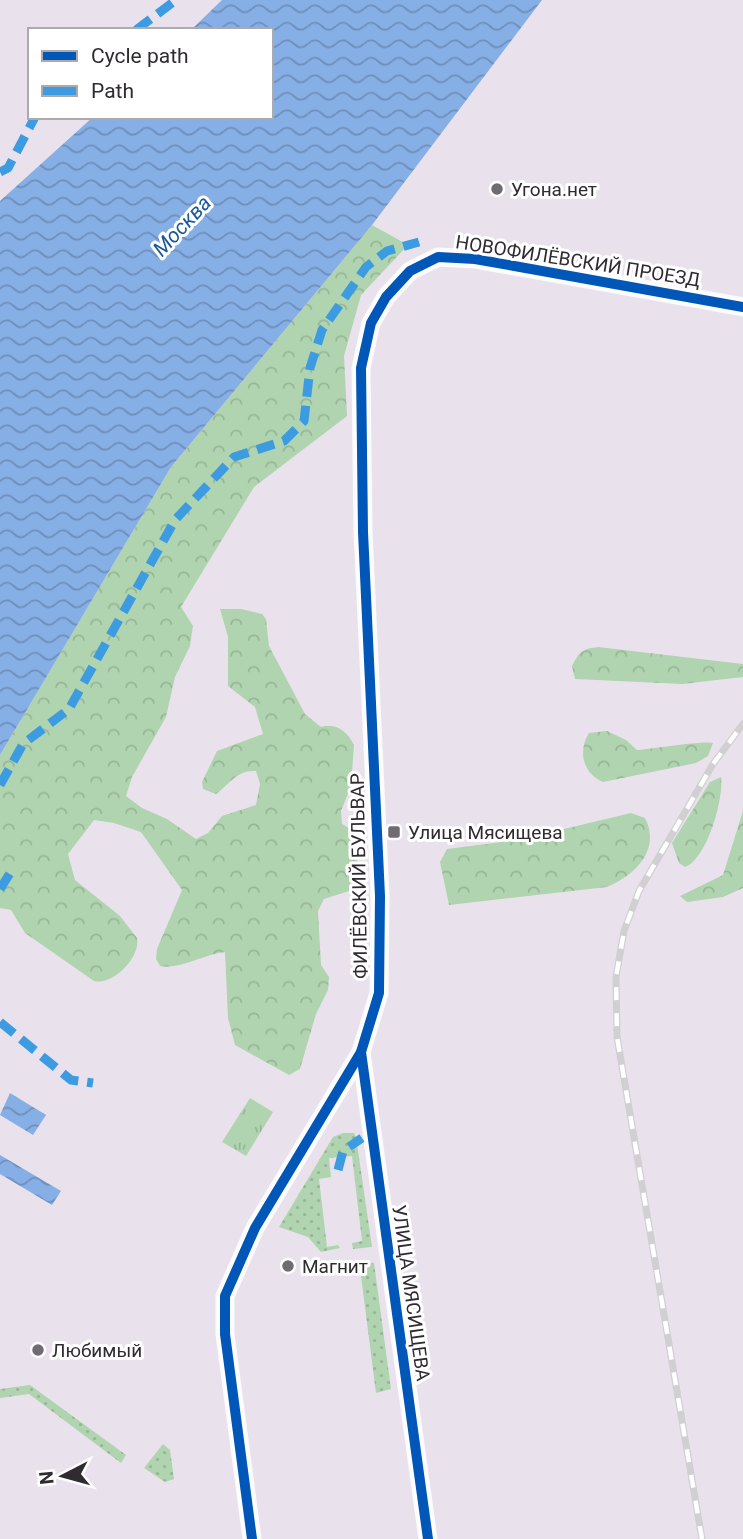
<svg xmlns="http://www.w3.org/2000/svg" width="743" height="1539" viewBox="0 0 743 1539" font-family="Roboto,sans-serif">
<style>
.grass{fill:url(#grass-dots)}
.forest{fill:url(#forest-crowns)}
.park{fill:url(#park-tufts)}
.water{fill:url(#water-waves)}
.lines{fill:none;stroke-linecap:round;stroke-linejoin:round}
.minor{stroke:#fcfbfc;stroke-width:19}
.rail-casing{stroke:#d1cfd2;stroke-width:7}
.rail{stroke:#fff;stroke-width:4.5;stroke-dasharray:13;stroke-linecap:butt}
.quiet{stroke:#3d9ce1;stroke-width:9;stroke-dasharray:18 9;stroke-linecap:butt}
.cycleway-casing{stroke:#fff;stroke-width:15}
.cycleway{stroke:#0057b8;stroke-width:10}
.poi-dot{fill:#706b72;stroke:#fff;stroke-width:2.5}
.labels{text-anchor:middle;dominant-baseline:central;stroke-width:6;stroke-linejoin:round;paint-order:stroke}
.poi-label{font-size:19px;fill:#2f2b31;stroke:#fff;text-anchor:start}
.street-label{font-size:19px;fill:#2f2b31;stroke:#fff}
.water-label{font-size:21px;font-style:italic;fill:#19589b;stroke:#fff}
</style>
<defs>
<pattern id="grass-dots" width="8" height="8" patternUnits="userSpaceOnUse" patternTransform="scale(1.75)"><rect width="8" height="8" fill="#b0d4af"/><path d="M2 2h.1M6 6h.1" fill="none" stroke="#98b697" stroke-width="1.8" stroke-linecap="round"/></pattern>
<pattern id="forest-crowns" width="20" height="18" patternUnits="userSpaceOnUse" patternTransform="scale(1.75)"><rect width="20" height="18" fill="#b0d4af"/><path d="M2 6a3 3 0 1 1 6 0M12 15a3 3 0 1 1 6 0" fill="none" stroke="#98b697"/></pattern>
<pattern id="park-tufts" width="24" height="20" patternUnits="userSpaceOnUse" patternTransform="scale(1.75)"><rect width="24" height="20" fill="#b0d4af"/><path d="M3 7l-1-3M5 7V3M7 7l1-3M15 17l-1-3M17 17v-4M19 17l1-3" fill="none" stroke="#98b697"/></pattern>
<pattern id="water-waves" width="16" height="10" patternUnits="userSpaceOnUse" patternTransform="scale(1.75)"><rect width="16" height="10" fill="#86afe6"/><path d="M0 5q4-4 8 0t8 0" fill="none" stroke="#6e8fbb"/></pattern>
</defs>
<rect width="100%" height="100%" fill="#e9e2ec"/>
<!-- grass -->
<g class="grass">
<polygon points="343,1133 354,1133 356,1137 372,1247 353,1249 352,1243 362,1241 352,1156 329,1158 331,1177 319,1179 327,1247 338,1245 340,1248 321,1252 308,1237 279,1227 333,1137"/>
<polygon points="368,1262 374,1263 391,1389 376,1393 360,1268"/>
<polygon points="30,1385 126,1455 121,1463 29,1394 0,1398 0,1389"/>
<polygon points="163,1444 170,1450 174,1479 165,1482 144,1468"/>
</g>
<!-- forest -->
<g class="forest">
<path d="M372,225L408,245L361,295L344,356L347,416L254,487L181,607L193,626L190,646L175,677L166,717L132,777L126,796L142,808L167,819L196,839L208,833L222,816L256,805L260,784L256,771C236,770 230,784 216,794L203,789L202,782L217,751L263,734L255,707L228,686V637L220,609H241L262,614L266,619L269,646L305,714L321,727C336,722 348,732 354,745L351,786L341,811L342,824C347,827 353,829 355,835C361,848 356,879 349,891L324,899L318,911L321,965L329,977L328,990L316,1014L300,1069L289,1075L235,1045L228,1018L225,952C204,954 180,970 160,966L156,959L157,949L182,890L141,832L114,823L94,820L68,854L75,880L120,916L137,938C141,957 113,986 94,981L25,933L11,910L0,908V755L171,467Z"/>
<path d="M598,647L743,664V677L682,684L575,679L572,666C579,652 582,649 598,647Z"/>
<path d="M607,731L626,740L637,750C651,749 705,740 713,743L708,756L696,763L603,782C582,773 578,750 589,733Z"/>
<path d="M721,777C724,798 707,859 685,867L679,863L672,843L710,782Z"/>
<polygon points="743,811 743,888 723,897 687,902 680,896 723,875"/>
<path d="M631,813L645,818C661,849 636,875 607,887L449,905L440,862L447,849L518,840Z"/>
</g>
<!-- park -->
<polygon class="park" points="250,1098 273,1112 246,1156 222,1142"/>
<!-- water -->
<g class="water">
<polygon points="222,0 542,0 372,225 171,467 0,755 0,201 93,117 271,117 271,30 191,30"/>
<polygon points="10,1093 46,1115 33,1135 0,1115"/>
<polygon points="0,1155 61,1191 52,1205 0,1174"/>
</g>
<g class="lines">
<!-- minor -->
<g class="minor">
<polyline points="361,1052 428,1539"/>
<polyline points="252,1539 225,1334 225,1296 255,1228 361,1052 379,993 380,896 363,532 361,368 371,323 386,297 410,271 438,257 475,259 743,307"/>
</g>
<defs>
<polyline id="rail" points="702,1539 617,1037 616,977 624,931 639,891 713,764 743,724"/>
</defs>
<!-- rail casing -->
<use href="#rail" class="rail-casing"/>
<!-- rail -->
<use href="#rail" class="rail"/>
<!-- quiet -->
<g class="quiet">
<polyline points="136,30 176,0"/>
<polyline points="0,172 8,168 35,117"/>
<polyline points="0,785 23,744 69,709 175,520 234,457 284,441 304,421 310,368 322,330 366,267 387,251 419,242"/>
<polyline points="0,889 12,870"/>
<polyline points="0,1022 71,1080 93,1083"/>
<polyline points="338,1170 343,1151 362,1138"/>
</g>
<defs>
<g id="cycleway">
<polyline points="361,1052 428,1539"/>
<polyline points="252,1539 225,1334 225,1296 255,1228 361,1052 379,993 380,896 363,532 361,368 371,323 386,297 410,271 438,257 475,259 743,307"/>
</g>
</defs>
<!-- cycleway casing -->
<use href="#cycleway" class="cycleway-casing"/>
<!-- cycleway -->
<use href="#cycleway" class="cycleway"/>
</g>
<!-- markers -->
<g class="poi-dot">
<circle cx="497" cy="189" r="7"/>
<rect x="387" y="825" width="14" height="14" rx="3.5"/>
<circle cx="288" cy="1266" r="7"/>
<circle cx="38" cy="1350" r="7"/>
</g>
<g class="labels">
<!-- poi labels -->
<g class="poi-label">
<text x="511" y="189">Угона.нет</text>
<text x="408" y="832">Улица Мясищева</text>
<text x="302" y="1266">Магнит</text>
<text x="52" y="1350">Любимый</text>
</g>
<!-- street labels -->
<g class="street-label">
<text transform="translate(578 261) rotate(9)">НОВОФИЛЁВСКИЙ ПРОЕЗД</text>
<text transform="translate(359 876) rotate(-91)">ФИЛЁВСКИЙ БУЛЬВАР</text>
<text transform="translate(411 1293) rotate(82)">УЛИЦА МЯСИЩЕВА</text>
</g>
<!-- water labels -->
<g class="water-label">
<text transform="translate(182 226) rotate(-47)">Москва</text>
</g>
</g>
<!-- legend -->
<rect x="28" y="28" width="245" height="91" fill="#ffffff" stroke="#acaaad" stroke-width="2"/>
<rect x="42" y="51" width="35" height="10" fill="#0057b8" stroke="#acaaad" stroke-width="2"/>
<text x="91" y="63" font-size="21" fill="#2f2b31">Cycle path</text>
<rect x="42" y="86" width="35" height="10" fill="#3d9ce1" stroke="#acaaad" stroke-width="2"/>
<text x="91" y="98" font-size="21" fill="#2f2b31">Path</text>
<!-- north arrow -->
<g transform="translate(63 1476) rotate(264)" stroke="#ffffff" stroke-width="5" paint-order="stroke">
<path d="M0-5L12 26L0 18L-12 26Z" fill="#2f2b31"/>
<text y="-10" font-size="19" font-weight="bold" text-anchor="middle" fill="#2f2b31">N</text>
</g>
</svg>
